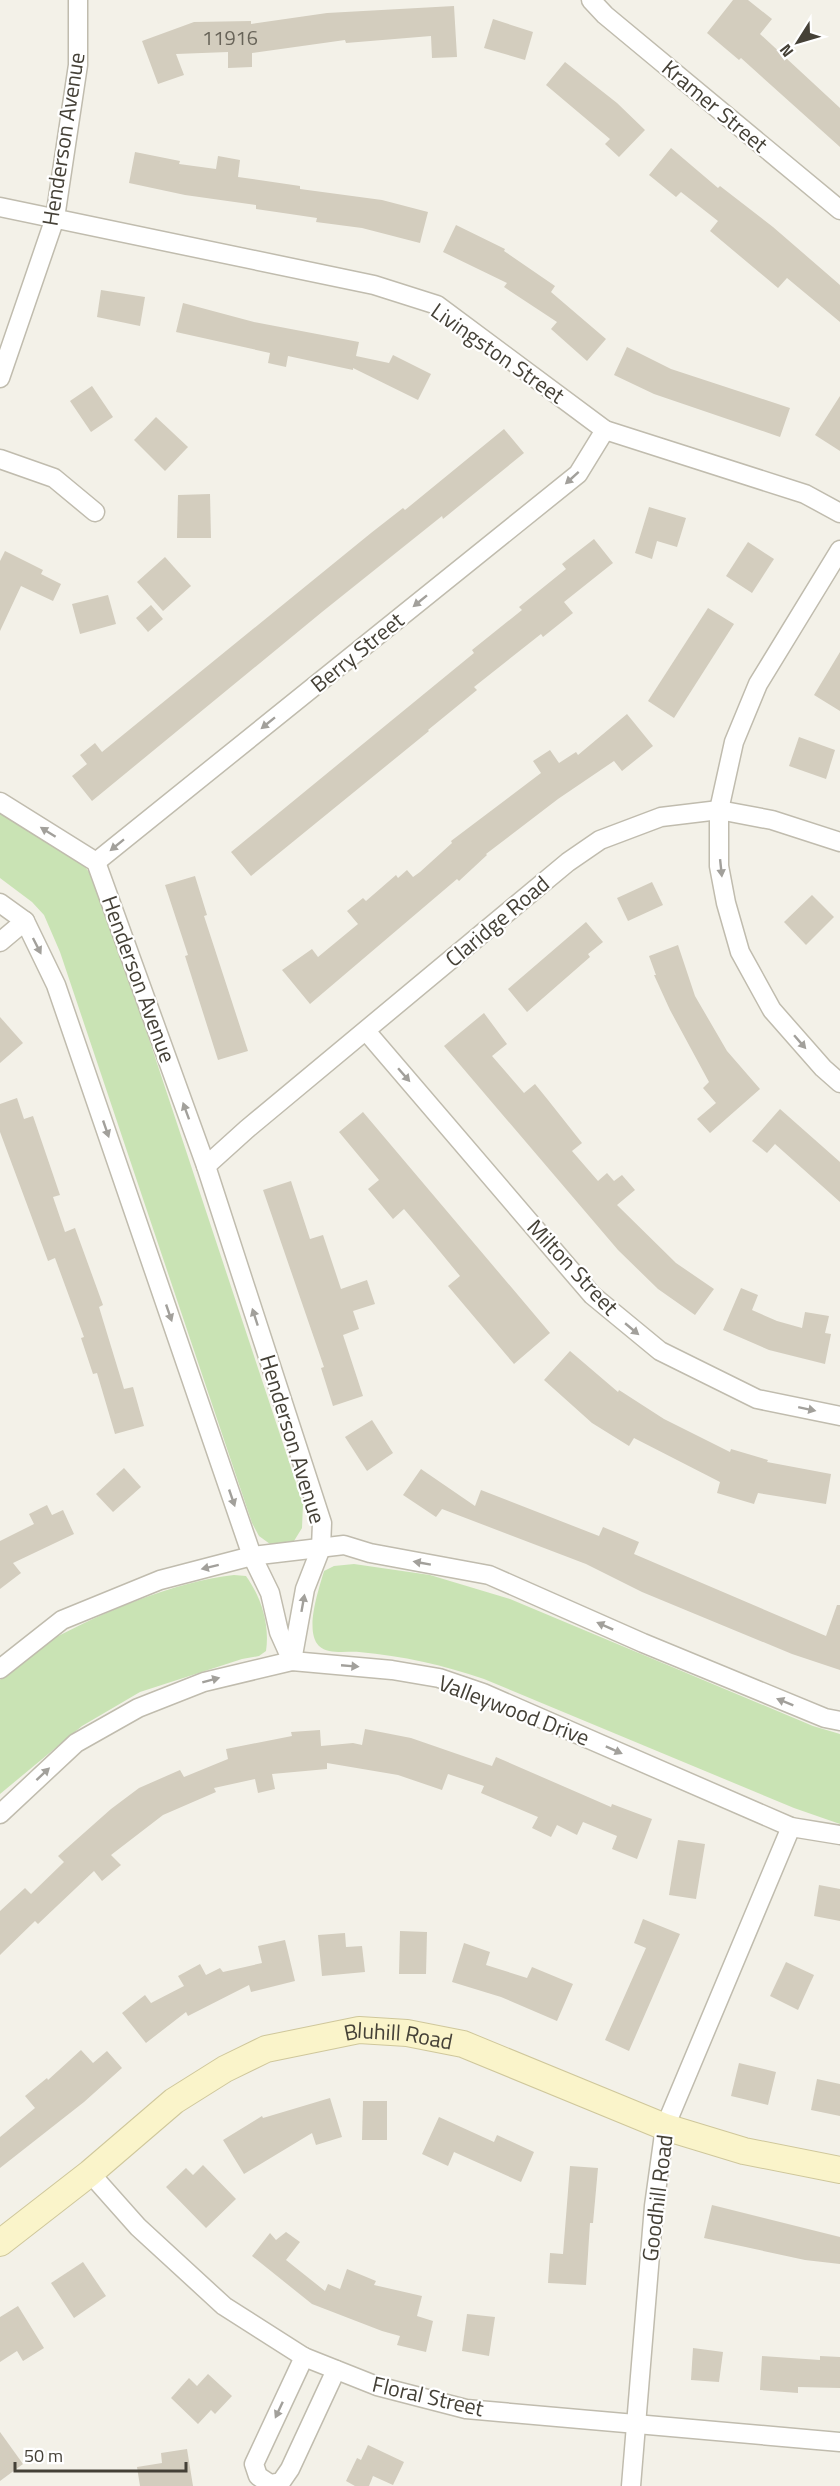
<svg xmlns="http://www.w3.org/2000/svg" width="840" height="2486" viewBox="0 0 840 2486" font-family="'Titillium Web',sans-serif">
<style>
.green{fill:#c9e3b4}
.building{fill:#d3cdbe}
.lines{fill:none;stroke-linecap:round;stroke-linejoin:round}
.street-casing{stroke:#c0bcae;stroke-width:21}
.secondary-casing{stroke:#cfc79b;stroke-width:28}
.street{stroke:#fff;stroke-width:18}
.secondary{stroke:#faf4ca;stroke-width:26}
.oneway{fill:#a2a09b}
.labels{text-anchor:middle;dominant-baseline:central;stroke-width:4.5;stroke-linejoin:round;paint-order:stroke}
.number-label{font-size:20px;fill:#686459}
.street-label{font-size:22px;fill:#454137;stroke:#fff}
</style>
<rect width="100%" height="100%" fill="#f3f1e8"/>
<!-- green -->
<g class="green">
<polygon points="0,811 80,861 90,873 102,897 303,1504 302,1528 294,1541 270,1544 259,1536 252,1523 60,952 44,915 32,902 0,878"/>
<path d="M354,1564L430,1575L510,1599L813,1726L840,1734V1824L794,1808L484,1679C443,1665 403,1656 359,1652C347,1651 329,1655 319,1646C304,1631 319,1589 324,1571L334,1566Z"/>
<path d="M234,1575L246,1576C261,1597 270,1624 266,1651L259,1656L242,1659L140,1692L82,1726L0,1794V1680C16,1667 33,1650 51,1640C105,1611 174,1582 234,1575Z"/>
</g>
<!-- building -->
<g class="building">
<polygon points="733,0 748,0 772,19 760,34 840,108 840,147 741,58 739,60 707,33"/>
<polygon points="454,6 457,57 432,58 431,36 346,43 345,40 252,53 252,67 228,68 228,52 176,54 184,75 158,84 142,41 194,22 251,21 251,24 327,13"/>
<polygon points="493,19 533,32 525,60 484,48"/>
<polygon points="565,62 617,103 645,130 619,157 605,144 610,139 546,85"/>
<polygon points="671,148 718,188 720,186 773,227 840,285 840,322 787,278 778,288 710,231 718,221 681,192 676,197 649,175"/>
<polygon points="135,152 180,161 179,164 216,169 218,156 240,160 238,177 300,186 300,189 382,200 428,212 420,243 362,228 316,222 317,218 256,209 256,205 185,195 129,183"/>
<polygon points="456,225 505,249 504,251 555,286 551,292 606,339 587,361 551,329 557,322 504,287 507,283 443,252"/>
<polygon points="101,290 145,297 140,326 97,317"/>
<polygon points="183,303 254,322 359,342 356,356 389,363 393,355 431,374 418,400 353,368 353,370 288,356 286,367 268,363 270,353 176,332"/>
<polygon points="627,347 671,369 790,408 780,437 654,394 614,375"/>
<polygon points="92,386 113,417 91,432 70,401"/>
<polygon points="840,396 840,451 815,435"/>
<polygon points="156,417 188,447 165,471 134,440"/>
<polygon points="504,429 524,453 443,519 442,516 322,612 92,801 72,776 87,764 80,755 95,743 102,752 371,533 403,508 405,510"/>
<polygon points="210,494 211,538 177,538 178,495"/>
<polygon points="649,507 686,518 677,547 657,541 652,559 635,553"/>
<polygon points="594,539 613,563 564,602 573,613 543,637 541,634 474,687 477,690 428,730 429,731 251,876 231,852 474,653 472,650 522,610 519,607 566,569 562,564"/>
<polygon points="748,542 774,559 752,593 726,576"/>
<polygon points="5,551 43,570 41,574 61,584 53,601 21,586 0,631 0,561"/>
<polygon points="165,557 191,586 163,611 137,582"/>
<polygon points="108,595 116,624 80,634 72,604"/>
<polygon points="151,605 163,619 148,632 136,618"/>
<polygon points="708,608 734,624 674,718 648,701"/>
<polygon points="840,652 840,711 814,695"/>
<polygon points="627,714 653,746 622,771 614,761 558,799 486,854 487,855 459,881 457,879 310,1004 282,970 312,949 318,957 358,924 347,911 363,898 366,901 396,875 398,878 407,870 413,877 420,872 452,843 451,841 541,773 533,761 550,750 559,763 576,752 578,755"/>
<polygon points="799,737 835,750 826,779 789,766"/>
<polygon points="195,876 207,915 204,916 248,1051 218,1060 185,956 188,955 165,885"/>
<polygon points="652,882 663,905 628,921 617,898"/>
<polygon points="812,895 834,917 806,945 784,922"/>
<polygon points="586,922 603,942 588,954 590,957 527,1012 508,989"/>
<polygon points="678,945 695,996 727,1051 760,1089 710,1133 697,1119 716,1103 703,1088 709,1082 670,1010 654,975 656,975 649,956"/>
<polygon points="484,1013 507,1044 492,1056 524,1093 535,1084 548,1100 582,1143 572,1151 598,1181 607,1173 614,1181 622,1175 635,1190 617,1205 676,1263 714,1289 695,1315 658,1289 618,1250 444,1046"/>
<polygon points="0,1017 23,1043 0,1063"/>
<polygon points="17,1098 24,1119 33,1116 60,1195 53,1197 65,1232 75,1228 103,1305 99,1307 124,1389 133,1387 144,1426 115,1434 97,1373 93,1374 81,1338 84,1337 55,1258 48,1261 0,1132 0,1104"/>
<polygon points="780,1109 840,1162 840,1202 775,1144 767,1153 752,1141"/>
<polygon points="363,1112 550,1333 514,1364 448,1286 460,1276 432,1242 404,1209 393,1219 368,1189 379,1180 339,1132"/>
<polygon points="291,1181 310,1239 323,1235 341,1289 367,1280 375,1304 353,1311 359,1329 343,1335 363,1396 333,1406 321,1368 324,1367 263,1190"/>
<polygon points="741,1288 758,1295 752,1310 777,1321 802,1328 805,1312 829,1316 825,1333 831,1334 825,1364 769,1350 723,1330"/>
<polygon points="570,1351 618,1392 619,1390 664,1419 730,1452 731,1449 768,1460 767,1462 831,1474 826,1504 758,1493 754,1504 717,1493 720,1482 634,1438 629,1446 592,1423 544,1380"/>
<polygon points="372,1420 393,1453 367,1471 345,1437"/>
<polygon points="124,1468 141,1487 113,1512 96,1494"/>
<polygon points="421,1469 475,1506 481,1490 599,1536 603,1527 639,1542 634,1554 826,1636 837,1605 840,1605 840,1670 792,1654 642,1592 586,1564 442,1509 436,1517 403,1495"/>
<polygon points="47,1505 52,1515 63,1510 74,1534 13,1563 21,1573 0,1589 0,1541 34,1524 29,1514"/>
<polygon points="365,1729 411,1738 492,1766 496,1757 611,1807 612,1804 652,1819 637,1859 612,1849 617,1836 583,1822 577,1835 557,1825 551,1837 532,1828 538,1817 481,1793 484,1786 448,1774 442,1790 398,1775 327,1763 327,1769 272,1774 275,1789 258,1793 255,1779 214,1788 216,1792 163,1815 111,1855 121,1865 102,1881 94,1871 38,1924 35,1921 0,1955 0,1911 25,1888 31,1894 64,1862 58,1856 111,1809 139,1788 180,1770 184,1777 228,1759 226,1749 292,1736 291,1732 320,1730 321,1746 353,1743 362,1745"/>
<polygon points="678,1840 705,1844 696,1899 669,1895"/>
<polygon points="819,1885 840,1889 840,1921 814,1916"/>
<polygon points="643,1919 680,1934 629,2051 605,2040 646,1948 634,1943"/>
<polygon points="400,1931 427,1932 426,1974 399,1974"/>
<polygon points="345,1933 346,1947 362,1946 365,1972 322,1976 318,1935"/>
<polygon points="285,1940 295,1981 251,1992 249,1985 188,2016 186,2012 146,2043 122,2013 145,1995 151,2003 184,1986 178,1976 200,1964 206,1975 220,1968 223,1972 262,1963 258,1946"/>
<polygon points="464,1943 490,1952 486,1965 527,1978 532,1967 573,1984 557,2021 501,1997 452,1982"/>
<polygon points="786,1962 814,1975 798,2010 770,1996"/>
<polygon points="81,2050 93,2063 107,2051 122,2068 84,2102 0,2168 0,2137 35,2108 25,2096 47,2078 48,2080"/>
<polygon points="739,2063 776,2072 768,2105 731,2096"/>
<polygon points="817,2079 840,2084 840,2116 811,2110"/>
<polygon points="330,2098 342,2137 316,2145 312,2133 244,2174 223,2140 262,2116 263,2118"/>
<polygon points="363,2101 387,2101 387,2140 362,2140"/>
<polygon points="439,2117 494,2142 497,2135 534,2152 521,2182 454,2152 448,2166 422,2154"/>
<polygon points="203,2165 236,2199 206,2228 166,2187 186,2168 193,2175"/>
<polygon points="570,2166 598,2168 593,2223 590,2223 586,2285 548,2283 550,2253 563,2254"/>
<polygon points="712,2205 840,2237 840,2264 805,2260 704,2238"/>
<polygon points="286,2232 300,2242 286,2260 325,2291 328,2284 340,2289 347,2269 376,2281 374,2285 422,2296 417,2316 433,2321 426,2352 397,2345 400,2336 382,2331 312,2304 252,2256 270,2233 276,2240"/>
<polygon points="83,2262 106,2296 74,2318 51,2283"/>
<polygon points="18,2306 44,2348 23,2361 17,2351 0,2362 0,2317"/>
<polygon points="467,2314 495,2317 489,2356 462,2351"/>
<polygon points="693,2348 723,2352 719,2382 691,2380"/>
<polygon points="762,2356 820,2360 820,2356 840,2357 840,2388 798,2387 798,2393 760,2390"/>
<polygon points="208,2374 232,2396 215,2414 211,2410 198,2424 171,2398 189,2378 197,2386"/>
<polygon points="0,2432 23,2464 0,2481"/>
<polygon points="368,2445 404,2462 393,2485 373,2476 369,2486 355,2486 346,2481 357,2458 361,2460"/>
<polygon points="187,2449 193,2486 140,2486 137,2467 162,2463 161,2453"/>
</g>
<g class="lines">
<defs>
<g id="street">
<polyline points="591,0 605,15 840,210"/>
<polyline points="0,207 374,285 437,305 605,430 805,494 840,513"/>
<polyline points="0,378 55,218 78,65 78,0"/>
<polyline points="0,459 54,478 95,512"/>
<polyline points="840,550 758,684 734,742 719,810 719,866 726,903 740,952 772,1010 823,1068 840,1083"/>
<polyline points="0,802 96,862 206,1166 322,1523 321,1548 305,1589 292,1661"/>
<polyline points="96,862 578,474 605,430"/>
<polyline points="0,903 25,921 56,985 252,1556 270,1593 279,1632 292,1661"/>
<polyline points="0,942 25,921"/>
<polyline points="366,1031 592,1295 660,1351 757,1399 840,1416"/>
<polyline points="206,1166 247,1129 568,862 600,840 661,817 719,810 772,820 840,842"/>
<polyline points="0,1669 62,1620 160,1580 252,1556 344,1545 370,1553 489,1575 643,1643 825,1718 840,1721"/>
<polyline points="0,1814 76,1743 138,1708 204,1682 292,1661 392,1670 439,1678 483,1693 791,1827 840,1835"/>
<polyline points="90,2173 138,2227 224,2306 304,2357 377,2386 466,2409 840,2442"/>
<polyline points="304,2357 254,2464 258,2476 270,2484 281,2482 290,2469 336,2370"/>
<polyline points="631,2486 654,2206 665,2127 791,1827"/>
</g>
<g id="secondary">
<path id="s1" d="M0,2243L90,2173L174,2101L225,2069L266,2049L359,2030L407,2033L463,2044L665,2127L744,2151L840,2170"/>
</g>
</defs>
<!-- street casing -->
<use href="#street" class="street-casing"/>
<!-- secondary casing -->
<use href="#secondary" class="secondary-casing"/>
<!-- street -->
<use href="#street" class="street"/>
<!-- secondary -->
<use href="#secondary" class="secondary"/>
</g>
<!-- one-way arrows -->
<defs><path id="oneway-solid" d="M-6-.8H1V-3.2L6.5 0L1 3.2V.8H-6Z" transform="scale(1.5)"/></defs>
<g class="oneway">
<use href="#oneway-solid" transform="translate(572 478) rotate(138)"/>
<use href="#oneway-solid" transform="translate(420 601) rotate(141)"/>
<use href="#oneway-solid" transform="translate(268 723) rotate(141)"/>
<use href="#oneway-solid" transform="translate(48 832) rotate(-148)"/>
<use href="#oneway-solid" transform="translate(117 845) rotate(141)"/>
<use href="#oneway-solid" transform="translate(721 868) rotate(84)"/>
<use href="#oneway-solid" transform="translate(37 946) rotate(63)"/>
<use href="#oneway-solid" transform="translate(800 1042) rotate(49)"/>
<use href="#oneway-solid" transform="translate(404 1075) rotate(49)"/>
<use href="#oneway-solid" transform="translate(186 1111) rotate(-110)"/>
<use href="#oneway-solid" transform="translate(106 1129) rotate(71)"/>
<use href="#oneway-solid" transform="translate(169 1313) rotate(71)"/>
<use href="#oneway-solid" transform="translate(255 1317) rotate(-108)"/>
<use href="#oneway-solid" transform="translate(632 1329) rotate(40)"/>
<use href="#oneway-solid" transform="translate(807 1409) rotate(12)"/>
<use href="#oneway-solid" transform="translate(232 1498) rotate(71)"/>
<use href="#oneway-solid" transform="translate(422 1563) rotate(-170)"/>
<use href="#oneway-solid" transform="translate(210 1567) rotate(166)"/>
<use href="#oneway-solid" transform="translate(303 1603) rotate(-80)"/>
<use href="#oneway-solid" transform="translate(605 1626) rotate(-156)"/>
<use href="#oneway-solid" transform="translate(350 1666) rotate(5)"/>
<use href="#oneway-solid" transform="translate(211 1680) rotate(-15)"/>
<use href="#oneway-solid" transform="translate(785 1702) rotate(-158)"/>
<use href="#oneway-solid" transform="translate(614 1750) rotate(24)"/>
<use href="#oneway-solid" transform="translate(43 1774) rotate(-43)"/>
<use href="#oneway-solid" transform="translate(279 2410) rotate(115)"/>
</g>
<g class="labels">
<!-- number labels -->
<g class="number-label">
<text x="230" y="37">11916</text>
</g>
<!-- street labels -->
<g class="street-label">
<text transform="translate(715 106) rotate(40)">Kramer Street</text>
<text transform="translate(63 139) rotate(-81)">Henderson Avenue</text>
<text transform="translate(498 353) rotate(35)">Livingston Street</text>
<text transform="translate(357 652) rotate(-39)">Berry Street</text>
<text transform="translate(497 921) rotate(-40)">Claridge Road</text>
<text transform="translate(139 979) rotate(70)">Henderson Avenue</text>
<text transform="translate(573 1267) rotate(47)">Milton Street</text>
<text transform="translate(293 1439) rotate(73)">Henderson Avenue</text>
<text transform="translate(514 1710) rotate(21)">Valleywood Drive</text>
<text stroke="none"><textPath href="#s1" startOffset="465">Bluhill Road</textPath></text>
<text transform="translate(657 2198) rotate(-83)">Goodhill Road</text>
<text transform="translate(428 2396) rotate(13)">Floral Street</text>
</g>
</g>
<!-- north arrow -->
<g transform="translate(798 42) rotate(233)" stroke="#ffffff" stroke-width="4.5" paint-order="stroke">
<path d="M0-4.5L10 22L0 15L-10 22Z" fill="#454137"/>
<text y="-9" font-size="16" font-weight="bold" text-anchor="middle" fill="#454137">N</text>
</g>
<!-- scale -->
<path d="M15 2462v9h171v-9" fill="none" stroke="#454137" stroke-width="3"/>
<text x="24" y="2462" font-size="18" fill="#454137" stroke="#ffffff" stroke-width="4.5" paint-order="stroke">50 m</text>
</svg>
